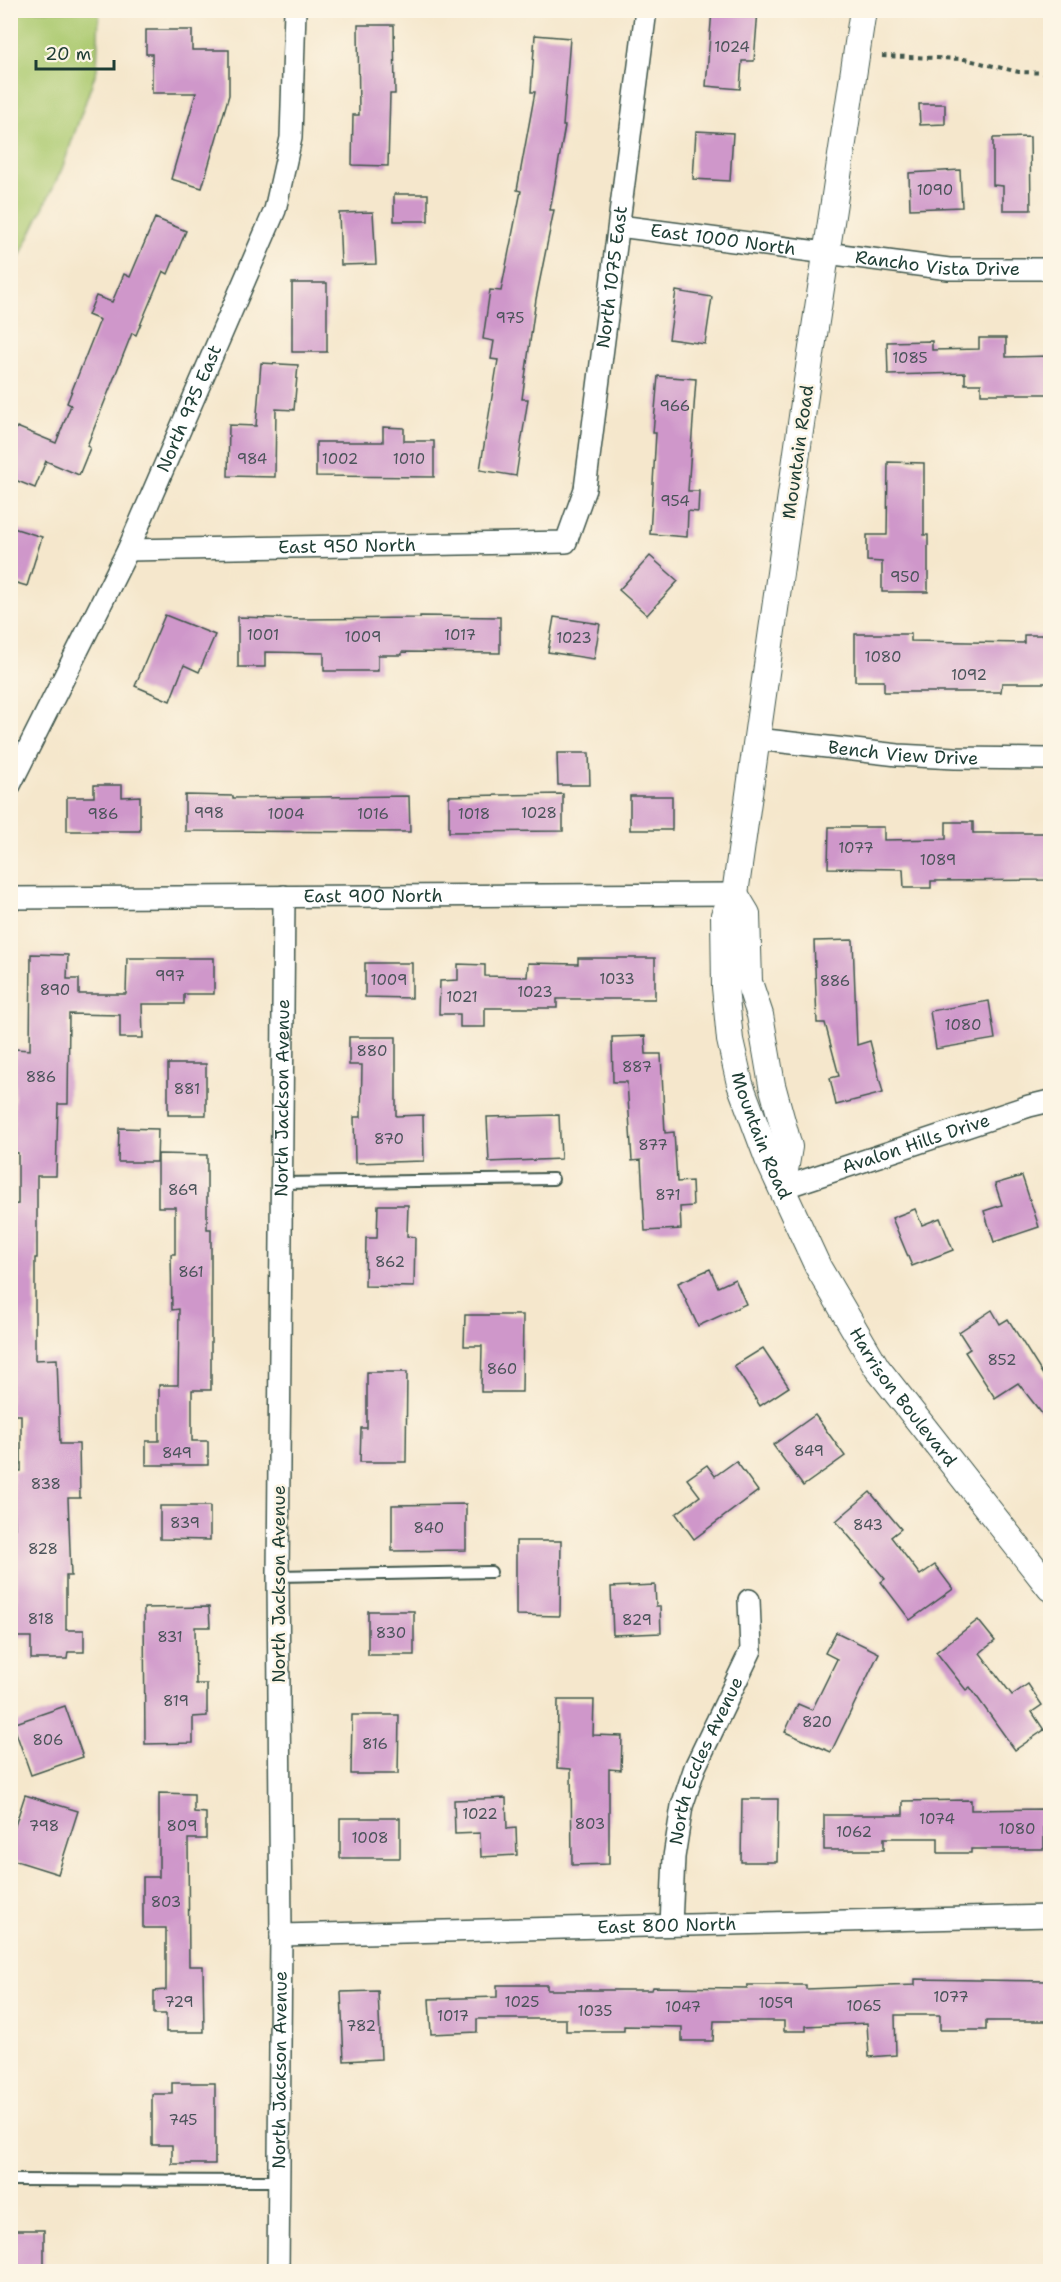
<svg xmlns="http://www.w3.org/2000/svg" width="1061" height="2282" viewBox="0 0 1061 2282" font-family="'Shantell Sans',sans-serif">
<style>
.green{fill:#adcb72;stroke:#668453;stroke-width:1.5}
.building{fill:#cf97ca}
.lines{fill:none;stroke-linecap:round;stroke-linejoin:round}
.service-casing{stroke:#3f564b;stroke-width:14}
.minor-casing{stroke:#3f564b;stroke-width:24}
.tertiary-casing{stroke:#3f564b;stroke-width:28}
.path{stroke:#3f564b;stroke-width:4;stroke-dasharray:4.5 4.5;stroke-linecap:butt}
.service{stroke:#fff;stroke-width:10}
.minor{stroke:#fff;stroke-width:21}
.tertiary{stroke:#fff;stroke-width:26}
.labels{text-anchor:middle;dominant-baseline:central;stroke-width:5;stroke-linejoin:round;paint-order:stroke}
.number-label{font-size:15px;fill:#4b545a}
.street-label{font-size:18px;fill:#1f3d34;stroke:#fcf5e5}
</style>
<rect width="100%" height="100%" fill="#fcf5e5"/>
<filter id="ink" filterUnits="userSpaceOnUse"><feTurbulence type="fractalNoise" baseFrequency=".0167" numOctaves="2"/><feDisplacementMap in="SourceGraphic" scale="12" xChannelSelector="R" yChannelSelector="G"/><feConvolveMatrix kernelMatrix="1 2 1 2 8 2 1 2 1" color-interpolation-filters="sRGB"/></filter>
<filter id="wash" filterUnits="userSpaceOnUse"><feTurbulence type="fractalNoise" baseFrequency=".008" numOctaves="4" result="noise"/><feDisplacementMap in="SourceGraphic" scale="24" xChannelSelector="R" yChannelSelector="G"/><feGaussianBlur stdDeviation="1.35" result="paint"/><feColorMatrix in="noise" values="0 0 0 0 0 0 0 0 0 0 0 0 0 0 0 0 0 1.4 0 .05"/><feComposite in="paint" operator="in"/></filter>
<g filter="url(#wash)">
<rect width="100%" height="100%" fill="#f5e7cc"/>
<!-- green -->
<polygon class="green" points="11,10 99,11 97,69 62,169 11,274"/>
<g id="blocks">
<!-- building -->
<g class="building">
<polygon points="712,10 758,10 754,61 742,61 740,89 706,86"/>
<polygon points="358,25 394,25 395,94 390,94 388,166 352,165 353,115 359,115"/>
<polygon points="146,30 192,30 192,50 229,50 229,95 202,188 171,179 196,93 152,93 152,54 146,54"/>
<polygon points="535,35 570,38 563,126 565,126 550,210 554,210 536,299 522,399 528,399 516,476 480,470 498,360 491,359 494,341 483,339 490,290 501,291 521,191 517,190 535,92 531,92"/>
<polygon points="919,104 945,104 945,124 920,125"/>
<polygon points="696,131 733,133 730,181 693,179"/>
<polygon points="1030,137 1031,210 1003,210 1003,186 993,185 993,138"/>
<polygon points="960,170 962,207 910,209 909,173"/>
<rect x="394" y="194" width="34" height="27"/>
<polygon points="373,212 376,264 341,265 339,213"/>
<polygon points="155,218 186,231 168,274 163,271 136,335 132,333 87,446 90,448 79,475 46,461 35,488 10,478 10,442 17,427 56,443 71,405 67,403 100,320 88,315 96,296 112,302 124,274 130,277"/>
<rect x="292" y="283" width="35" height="69"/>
<polygon points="676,291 712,297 705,344 669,339"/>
<polygon points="979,338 1006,338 1006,357 1050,356 1050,394 981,394 981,384 965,384 965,373 888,375 887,342 932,341 932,350 979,349"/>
<polygon points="261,363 298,365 294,410 276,409 275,477 228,476 229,425 256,426"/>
<polygon points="658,376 696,379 688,491 699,491 698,512 688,511 687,537 650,534 656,433 653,433"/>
<polygon points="383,427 404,428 404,441 434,441 434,477 316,476 316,442 383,442"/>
<polygon points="888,462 924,463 924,535 928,535 928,592 882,592 882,562 867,561 867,535 887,535"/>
<polygon points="10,527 42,537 27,586 10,581"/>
<polygon points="650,556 678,581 647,615 619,590"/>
<polygon points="165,615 215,635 199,672 184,665 170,701 135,686"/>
<polygon points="420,616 500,617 500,653 402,652 402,655 378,655 378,671 324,671 324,653 265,652 265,667 238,667 238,617 301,619 420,618"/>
<polygon points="554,617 600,624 594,659 548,652"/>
<polygon points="855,634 911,634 911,641 1024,643 1024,635 1050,635 1050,683 1002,683 1001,692 884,692 884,681 855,681"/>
<polygon points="557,753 589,753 590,785 558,785"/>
<polygon points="94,785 122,785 122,797 140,796 140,831 67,831 67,797 94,797"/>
<polygon points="563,794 563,831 449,832 449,796"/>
<polygon points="185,795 233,796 233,798 409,796 410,832 185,831"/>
<rect x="630" y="796" width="42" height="34"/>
<polygon points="946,822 973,822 973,833 1050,833 1050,880 931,881 931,888 904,888 903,869 828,868 829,827 884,827 884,840 946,839"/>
<polygon points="853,940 857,1045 870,1041 883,1093 836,1105 830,1078 839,1076 825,1023 817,1023 814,941"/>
<polygon points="31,954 68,955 67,979 79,979 79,994 126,994 127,958 214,958 214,994 184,994 184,1004 142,1004 143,1038 120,1038 120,1015 69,1014 68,1104 58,1104 56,1176 37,1176 37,1258 35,1258 35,1360 57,1359 60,1444 79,1444 80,1498 68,1498 71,1576 66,1576 66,1630 84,1630 84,1652 68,1652 67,1659 31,1659 31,1637 15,1637 15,1601 17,1601 13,1471 21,1471 21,1415 10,1415 10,1205 18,1204 18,1153 10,1152 10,1126 14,1126 15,1049 30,1050"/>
<polygon points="578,958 655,958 655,999 557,999 557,1008 485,1008 485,1027 460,1027 460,1014 439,1014 440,981 458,980 458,964 485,965 485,976 527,977 528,963 578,964"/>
<polygon points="365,963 412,963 412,998 365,997"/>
<polygon points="989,1001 995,1039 936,1049 930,1011"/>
<polygon points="645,1036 646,1054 661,1054 665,1133 674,1132 677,1182 692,1181 693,1206 680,1207 681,1229 645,1231 641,1160 632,1161 627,1082 613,1082 612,1037"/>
<polygon points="349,1037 396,1037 396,1116 423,1115 424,1161 355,1163 354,1117 361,1117 362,1065 349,1065"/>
<rect x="168" y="1064" width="38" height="51"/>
<polygon points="559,1115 561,1159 489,1162 487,1117"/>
<polygon points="119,1128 158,1129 157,1162 118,1162"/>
<polygon points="158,1154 207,1155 207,1229 211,1229 211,1390 192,1390 192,1441 208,1441 208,1465 146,1465 146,1441 159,1441 159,1385 178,1385 179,1309 172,1310 171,1254 175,1254 175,1207 158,1207"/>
<polygon points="1022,1176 1039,1227 994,1242 984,1211 1002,1205 995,1184"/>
<polygon points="378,1205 408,1205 407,1236 415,1237 414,1287 365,1286 366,1238 377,1238"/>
<polygon points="915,1209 922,1225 940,1218 953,1250 912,1266 892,1218"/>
<polygon points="710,1269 718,1287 735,1279 746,1304 698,1326 678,1283"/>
<polygon points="992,1310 1000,1324 1008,1319 1050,1386 1050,1424 1018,1383 995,1398 965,1352 970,1349 959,1332"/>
<polygon points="465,1315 523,1315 522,1392 481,1392 482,1346 464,1346"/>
<polygon points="763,1348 789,1387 760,1406 734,1366"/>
<polygon points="367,1372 407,1372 406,1462 360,1462 361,1428 367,1428"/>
<polygon points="815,1415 845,1456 803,1486 773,1445"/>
<polygon points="736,1461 758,1491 694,1539 676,1514 700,1496 687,1479 707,1465 715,1476"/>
<polygon points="870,1492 901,1529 891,1537 920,1575 935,1565 953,1589 910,1620 881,1582 885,1579 836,1521"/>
<polygon points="466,1504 466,1550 392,1551 392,1505"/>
<polygon points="160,1506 210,1506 210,1540 160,1539"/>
<polygon points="516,1541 561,1541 560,1616 516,1615"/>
<polygon points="655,1585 656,1606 660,1606 661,1633 613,1635 611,1587"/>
<polygon points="209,1607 210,1627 195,1627 196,1684 207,1684 207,1716 193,1717 193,1743 145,1744 144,1608"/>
<rect x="368" y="1611" width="46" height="44"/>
<polygon points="978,1620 995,1641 980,1653 1012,1695 1028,1684 1042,1705 1032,1712 1044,1730 1015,1750 970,1687 966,1690 936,1652"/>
<polygon points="836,1632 879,1653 831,1752 785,1732 798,1704 812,1710 837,1659 825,1653"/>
<polygon points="558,1700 594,1700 593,1735 622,1736 621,1770 609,1769 609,1864 572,1865 571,1769 557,1768"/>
<polygon points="65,1706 83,1757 31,1775 13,1724"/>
<polygon points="352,1715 399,1715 398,1774 351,1774"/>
<polygon points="159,1793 194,1794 194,1812 206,1813 206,1839 188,1839 189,1966 203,1966 204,2032 166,2032 166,2014 154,2014 154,1991 166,1990 166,1928 143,1928 143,1877 159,1877"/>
<polygon points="25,1795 78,1811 58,1874 10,1859 10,1841"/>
<polygon points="506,1798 507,1829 516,1828 517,1855 481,1857 480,1833 455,1834 454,1800"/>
<polygon points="742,1799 778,1799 777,1862 741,1862"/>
<polygon points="971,1800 971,1810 1044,1809 1044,1849 971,1849 971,1853 938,1853 938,1838 884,1838 884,1850 824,1850 824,1815 903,1815 903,1801"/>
<rect x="340" y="1818" width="60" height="40"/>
<polygon points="915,1979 1050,1981 1050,2021 986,2021 986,2030 940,2030 940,2015 895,2015 896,2055 869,2057 867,2023 806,2026 806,2031 784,2031 784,2021 714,2021 713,2041 682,2041 682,2027 624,2026 624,2031 566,2031 566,2019 477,2019 477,2032 431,2034 429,1999 497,1997 497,1985 547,1985 547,1990 652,1990 653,1987 747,1988 747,1985 806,1985 806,1989 915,1985"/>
<polygon points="378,1991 381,2059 344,2061 341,1992"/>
<polygon points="172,2083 215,2083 215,2164 172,2164 172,2145 152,2145 152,2094 172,2094"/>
<polygon points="11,2230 44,2230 44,2271 11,2270"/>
</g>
</g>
</g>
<g filter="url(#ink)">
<use href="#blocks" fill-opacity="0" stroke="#3f564b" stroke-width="1.5"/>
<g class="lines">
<defs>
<g id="service">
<polyline points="282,1183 553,1179"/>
<polyline points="278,1576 491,1572"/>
<polyline points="10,2180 279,2181"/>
</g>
<g id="minor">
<path id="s1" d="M619,226L949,269H1050"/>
<path id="s2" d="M128,550L566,542L585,489L646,10"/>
<path id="s3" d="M757,739L898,755L955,758L1050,759"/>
<path id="s4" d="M10,785L128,550L275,210L291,138L295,10"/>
<path id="s5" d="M10,898L735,894"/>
<path id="s6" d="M782,1188L1029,1106L1050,1101"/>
<path id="s7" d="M671,1925L674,1857L682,1806L695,1767L751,1650L749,1600"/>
<path id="s8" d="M281,1935L1050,1916"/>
<path id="s9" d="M278,2272L281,1935L278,1576L284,896"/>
</g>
<g id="tertiary">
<path id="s10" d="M863,10L807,381L735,894L724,915L725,987L730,1040L740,1084L768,1159L818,1267L877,1368L1050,1588"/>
<polyline points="735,894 747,914 749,982 760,1015 772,1085 789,1147 782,1188"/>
</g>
</defs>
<!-- service casing -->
<use href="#service" class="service-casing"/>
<!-- minor casing -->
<use href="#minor" class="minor-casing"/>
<!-- tertiary casing -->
<use href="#tertiary" class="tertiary-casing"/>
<!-- path -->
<polyline class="path" points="882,56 964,59 1019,72 1050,73"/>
<!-- service -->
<use href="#service" class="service"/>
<!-- minor -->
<use href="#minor" class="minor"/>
<!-- tertiary -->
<use href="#tertiary" class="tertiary"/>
</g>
</g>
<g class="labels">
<!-- number labels -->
<g class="number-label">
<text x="732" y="47">1024</text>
<text x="935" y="190">1090</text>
<text x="510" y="318">975</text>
<text x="910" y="358">1085</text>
<text x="675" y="406">966</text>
<text x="252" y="459">984</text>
<text x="340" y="459">1002</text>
<text x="409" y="459">1010</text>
<text x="675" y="501">954</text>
<text x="905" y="577">950</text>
<text x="263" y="635">1001</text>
<text x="460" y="635">1017</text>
<text x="363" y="637">1009</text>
<text x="574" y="638">1023</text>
<text x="883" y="657">1080</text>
<text x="969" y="675">1092</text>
<text x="209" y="813">998</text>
<text x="539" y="813">1028</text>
<text x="103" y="814">986</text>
<text x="286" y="814">1004</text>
<text x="373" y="814">1016</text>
<text x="474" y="814">1018</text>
<text x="856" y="848">1077</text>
<text x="938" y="860">1089</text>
<text x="170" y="976">997</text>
<text x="617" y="979">1033</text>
<text x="389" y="980">1009</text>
<text x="835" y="981">886</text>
<text x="55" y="990">890</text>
<text x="535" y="992">1023</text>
<text x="462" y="997">1021</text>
<text x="963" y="1025">1080</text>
<text x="372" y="1051">880</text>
<text x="637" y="1067">887</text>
<text x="41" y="1077">886</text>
<text x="187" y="1089">881</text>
<text x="389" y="1139">870</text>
<text x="653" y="1145">877</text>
<text x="183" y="1190">869</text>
<text x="668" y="1195">871</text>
<text x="390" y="1262">862</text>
<text x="191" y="1272">861</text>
<text x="1002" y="1360">852</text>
<text x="502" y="1369">860</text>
<text x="809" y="1451">849</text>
<text x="177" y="1453">849</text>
<text x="46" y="1484">838</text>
<text x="185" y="1523">839</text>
<text x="868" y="1525">843</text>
<text x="429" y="1528">840</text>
<text x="43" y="1549">828</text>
<text x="41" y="1619">818</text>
<text x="637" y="1620">829</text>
<text x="391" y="1633">830</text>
<text x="170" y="1637">831</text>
<text x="176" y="1701">819</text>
<text x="817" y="1722">820</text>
<text x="48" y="1740">806</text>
<text x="375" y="1744">816</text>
<text x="480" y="1814">1022</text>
<text x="937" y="1819">1074</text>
<text x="590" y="1824">803</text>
<text x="44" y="1826">798</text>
<text x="182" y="1826">809</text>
<text x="1017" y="1829">1080</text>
<text x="854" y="1832">1062</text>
<text x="370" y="1838">1008</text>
<text x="166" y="1902">803</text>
<text x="951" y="1997">1077</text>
<text x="179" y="2002">729</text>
<text x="522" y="2002">1025</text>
<text x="776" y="2003">1059</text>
<text x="864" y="2006">1065</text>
<text x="683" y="2007">1047</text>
<text x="595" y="2011">1035</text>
<text x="453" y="2016">1017</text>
<text x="361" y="2026">782</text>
<text x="183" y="2120">745</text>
</g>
<!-- street labels -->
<g class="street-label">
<text stroke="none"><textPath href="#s1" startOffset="105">East 1000 North</textPath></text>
<text stroke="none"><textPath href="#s1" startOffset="321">Rancho Vista Drive</textPath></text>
<text stroke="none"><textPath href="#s2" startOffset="708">North 1075 East</textPath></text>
<text stroke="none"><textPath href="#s4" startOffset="417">North 975 East</textPath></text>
<text transform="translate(798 452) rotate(-82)">Mountain Road</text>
<text stroke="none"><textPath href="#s2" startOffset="219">East 950 North</textPath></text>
<text stroke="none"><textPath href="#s3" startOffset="147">Bench View Drive</textPath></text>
<text stroke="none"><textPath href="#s5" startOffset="363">East 900 North</textPath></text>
<text stroke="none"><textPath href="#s9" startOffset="1174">North Jackson Avenue</textPath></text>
<text stroke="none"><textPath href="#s10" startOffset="1143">Mountain Road</textPath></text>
<text stroke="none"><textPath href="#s6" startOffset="141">Avalon Hills Drive</textPath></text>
<text stroke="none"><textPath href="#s10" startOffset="1442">Harrison Boulevard</textPath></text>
<text transform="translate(279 1584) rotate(-90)">North Jackson Avenue</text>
<text stroke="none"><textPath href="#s7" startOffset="170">North Eccles Avenue</textPath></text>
<text stroke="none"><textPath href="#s8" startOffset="386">East 800 North</textPath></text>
<text stroke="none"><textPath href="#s9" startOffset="202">North Jackson Avenue</textPath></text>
</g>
</g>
<!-- margin -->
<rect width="1061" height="2282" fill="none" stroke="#fcf5e5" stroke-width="36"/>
<!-- scale -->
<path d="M36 60v9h78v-9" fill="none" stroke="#1f3d34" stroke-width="3"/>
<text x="45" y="60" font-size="18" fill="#1f3d34" stroke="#fcf5e5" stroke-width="4.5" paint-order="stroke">20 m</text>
</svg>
